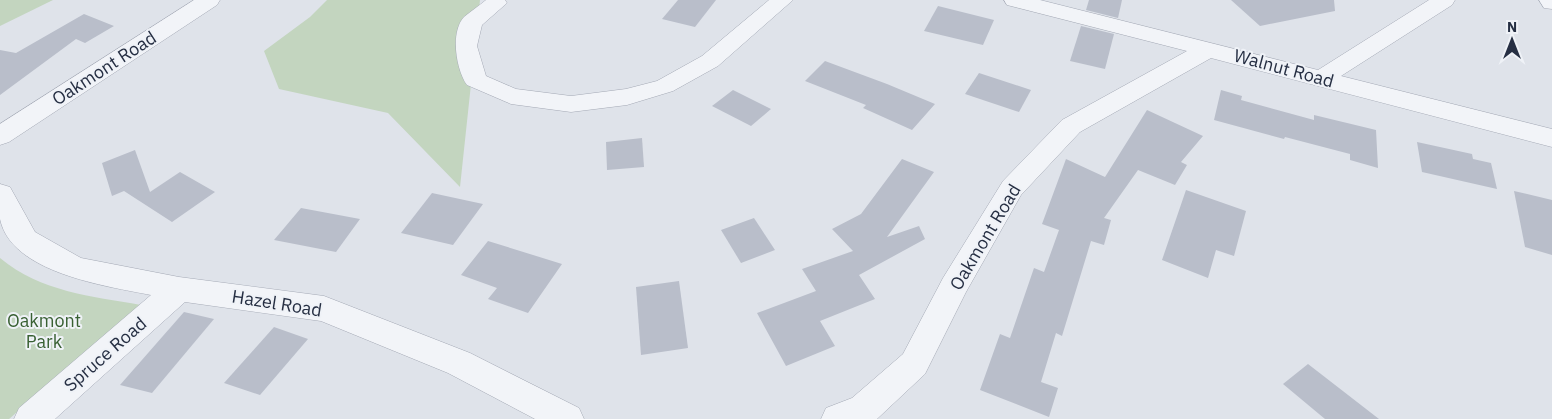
<svg xmlns="http://www.w3.org/2000/svg" width="1552" height="419" viewBox="0 0 1552 419" font-family="'IBM Plex Sans',sans-serif">
<style>
.green{fill:#c3d5bf}
.building{fill:#b9beca}
.lines{fill:none;stroke-linecap:round;stroke-linejoin:round}
.minor-casing{stroke:#a4a9b5;stroke-width:1}
.minor{fill:#f2f4f8;fill-rule:evenodd}
.labels{text-anchor:middle;dominant-baseline:central;stroke-width:4;stroke-linejoin:round;paint-order:stroke}
.street-label{font-size:18px;fill:#262f43;stroke:#eff2f7}
.park-label{font-size:18px;fill:#386032;stroke:#eff2f7}
</style>
<rect width="100%" height="100%" fill="#dfe3ea"/>
<!-- green -->
<g class="green">
<polygon points="0,0 53,0 0,26"/>
<polygon points="327,0 480,0 460,187 388,113 279,89 264,51 310,17"/>
<path d="M0,258C41,292 91,296 141,305L9,419H0Z"/>
</g>
<!-- building -->
<g class="building">
<polygon points="678,0 716,0 695,27 662,19"/>
<polygon points="1089,0 1122,0 1118,18 1086,10"/>
<polygon points="1231,0 1334,0 1335,11 1260,26"/>
<polygon points="938,6 994,20 983,45 924,31"/>
<polygon points="84,14 114,26 85,43 76,39 0,95 0,50 16,53"/>
<polygon points="1081,26 1114,34 1105,69 1070,61"/>
<polygon points="825,61 887,84 935,104 912,130 863,108 866,105 805,81"/>
<polygon points="979,73 1031,90 1019,112 965,94"/>
<polygon points="733,90 771,109 751,126 712,106"/>
<polygon points="1221,90 1242,96 1241,100 1314,120 1314,115 1376,130 1378,168 1350,160 1350,154 1285,137 1284,139 1214,120"/>
<polygon points="1147,110 1203,136 1181,162 1187,165 1175,185 1138,170 1104,218 1111,220 1104,245 1091,241 1062,336 1056,333 1041,382 1058,388 1049,417 980,390 1000,334 1010,338 1034,268 1044,272 1059,230 1042,224 1066,159 1105,177"/>
<polygon points="642,138 644,167 607,170 606,142"/>
<polygon points="1417,142 1472,154 1473,159 1491,163 1497,189 1422,172"/>
<polygon points="135,150 150,192 180,172 215,192 172,222 124,191 112,196 102,163"/>
<polygon points="902,159 934,172 887,237 919,226 925,239 859,275 875,299 820,321 835,346 786,366 757,313 816,291 802,269 853,251 832,229 861,214"/>
<polygon points="1186,190 1246,211 1234,256 1216,250 1208,278 1162,260"/>
<polygon points="1514,191 1552,200 1552,255 1525,247"/>
<polygon points="432,193 483,204 453,245 401,233"/>
<polygon points="301,208 360,219 336,252 274,240"/>
<polygon points="754,218 775,250 741,263 721,230"/>
<polygon points="488,241 562,264 528,313 488,299 497,288 461,275"/>
<polygon points="679,281 688,348 641,355 636,287"/>
<polygon points="184,312 214,319 152,393 120,385"/>
<polygon points="274,327 308,339 260,395 224,383"/>
<polygon points="1308,364 1379,419 1325,419 1283,384"/>
</g>
<g class="lines">
<defs>
<g id="minor">
<polygon points="194,0 220,0 217,5 9,142 0,145 0,124"/>
<path d="M486,0H505L507,3L482,25L477,46L486,76L516,89L571,96L626,89L657,81L702,56L769,0H793L718,66L673,91L627,105L571,112L511,104L467,85C456,70 450,32 464,17C471,11 479,6 486,0Z"/>
<polygon points="1004,0 1040,0 1318,70 1429,0 1455,0 1452,5 1341,76 1552,129 1552,147 1211,58 1080,132 1021,195 966,292 925,374 877,419 821,419 826,408 852,398 903,354 943,278 1003,181 1062,120 1187,51 1007,5"/>
<polygon points="1539,0 1552,0 1552,9 1544,8"/>
<path d="M0,184L10,187L35,232L81,258L179,277L324,296L470,353L579,408L584,419H535L448,373L321,321L185,302L55,419H14L19,408L151,295C106,286 11,273 0,219C0,208 0,195 0,184Z"/>
</g>
</defs>
<!-- minor casing -->
<use href="#minor" class="minor-casing"/>
<!-- minor -->
<use href="#minor" class="minor"/>
</g>
<g class="labels">
<!-- street labels -->
<g class="street-label">
<text transform="translate(104 68) rotate(-33)">Oakmont Road</text>
<text transform="translate(1284 68) rotate(15)">Walnut Road</text>
<text transform="translate(985 237) rotate(-59)">Oakmont Road</text>
<text transform="translate(277 303) rotate(9)">Hazel Road</text>
<text transform="translate(105 354) rotate(-41)">Spruce Road</text>
</g>
<!-- park labels -->
<g class="park-label">
<text x="44" y="320">Oakmont<tspan x="44" dy="21">Park</tspan></text>
</g>
</g>
<!-- north arrow -->
<g transform="translate(1512 40)" stroke="#eff2f7" stroke-width="4" paint-order="stroke">
<path d="M0-4L9 19L0 12L-9 19Z" fill="#262f43"/>
<text y="-8" font-size="14" font-weight="bold" text-anchor="middle" fill="#262f43">N</text>
</g>
</svg>
